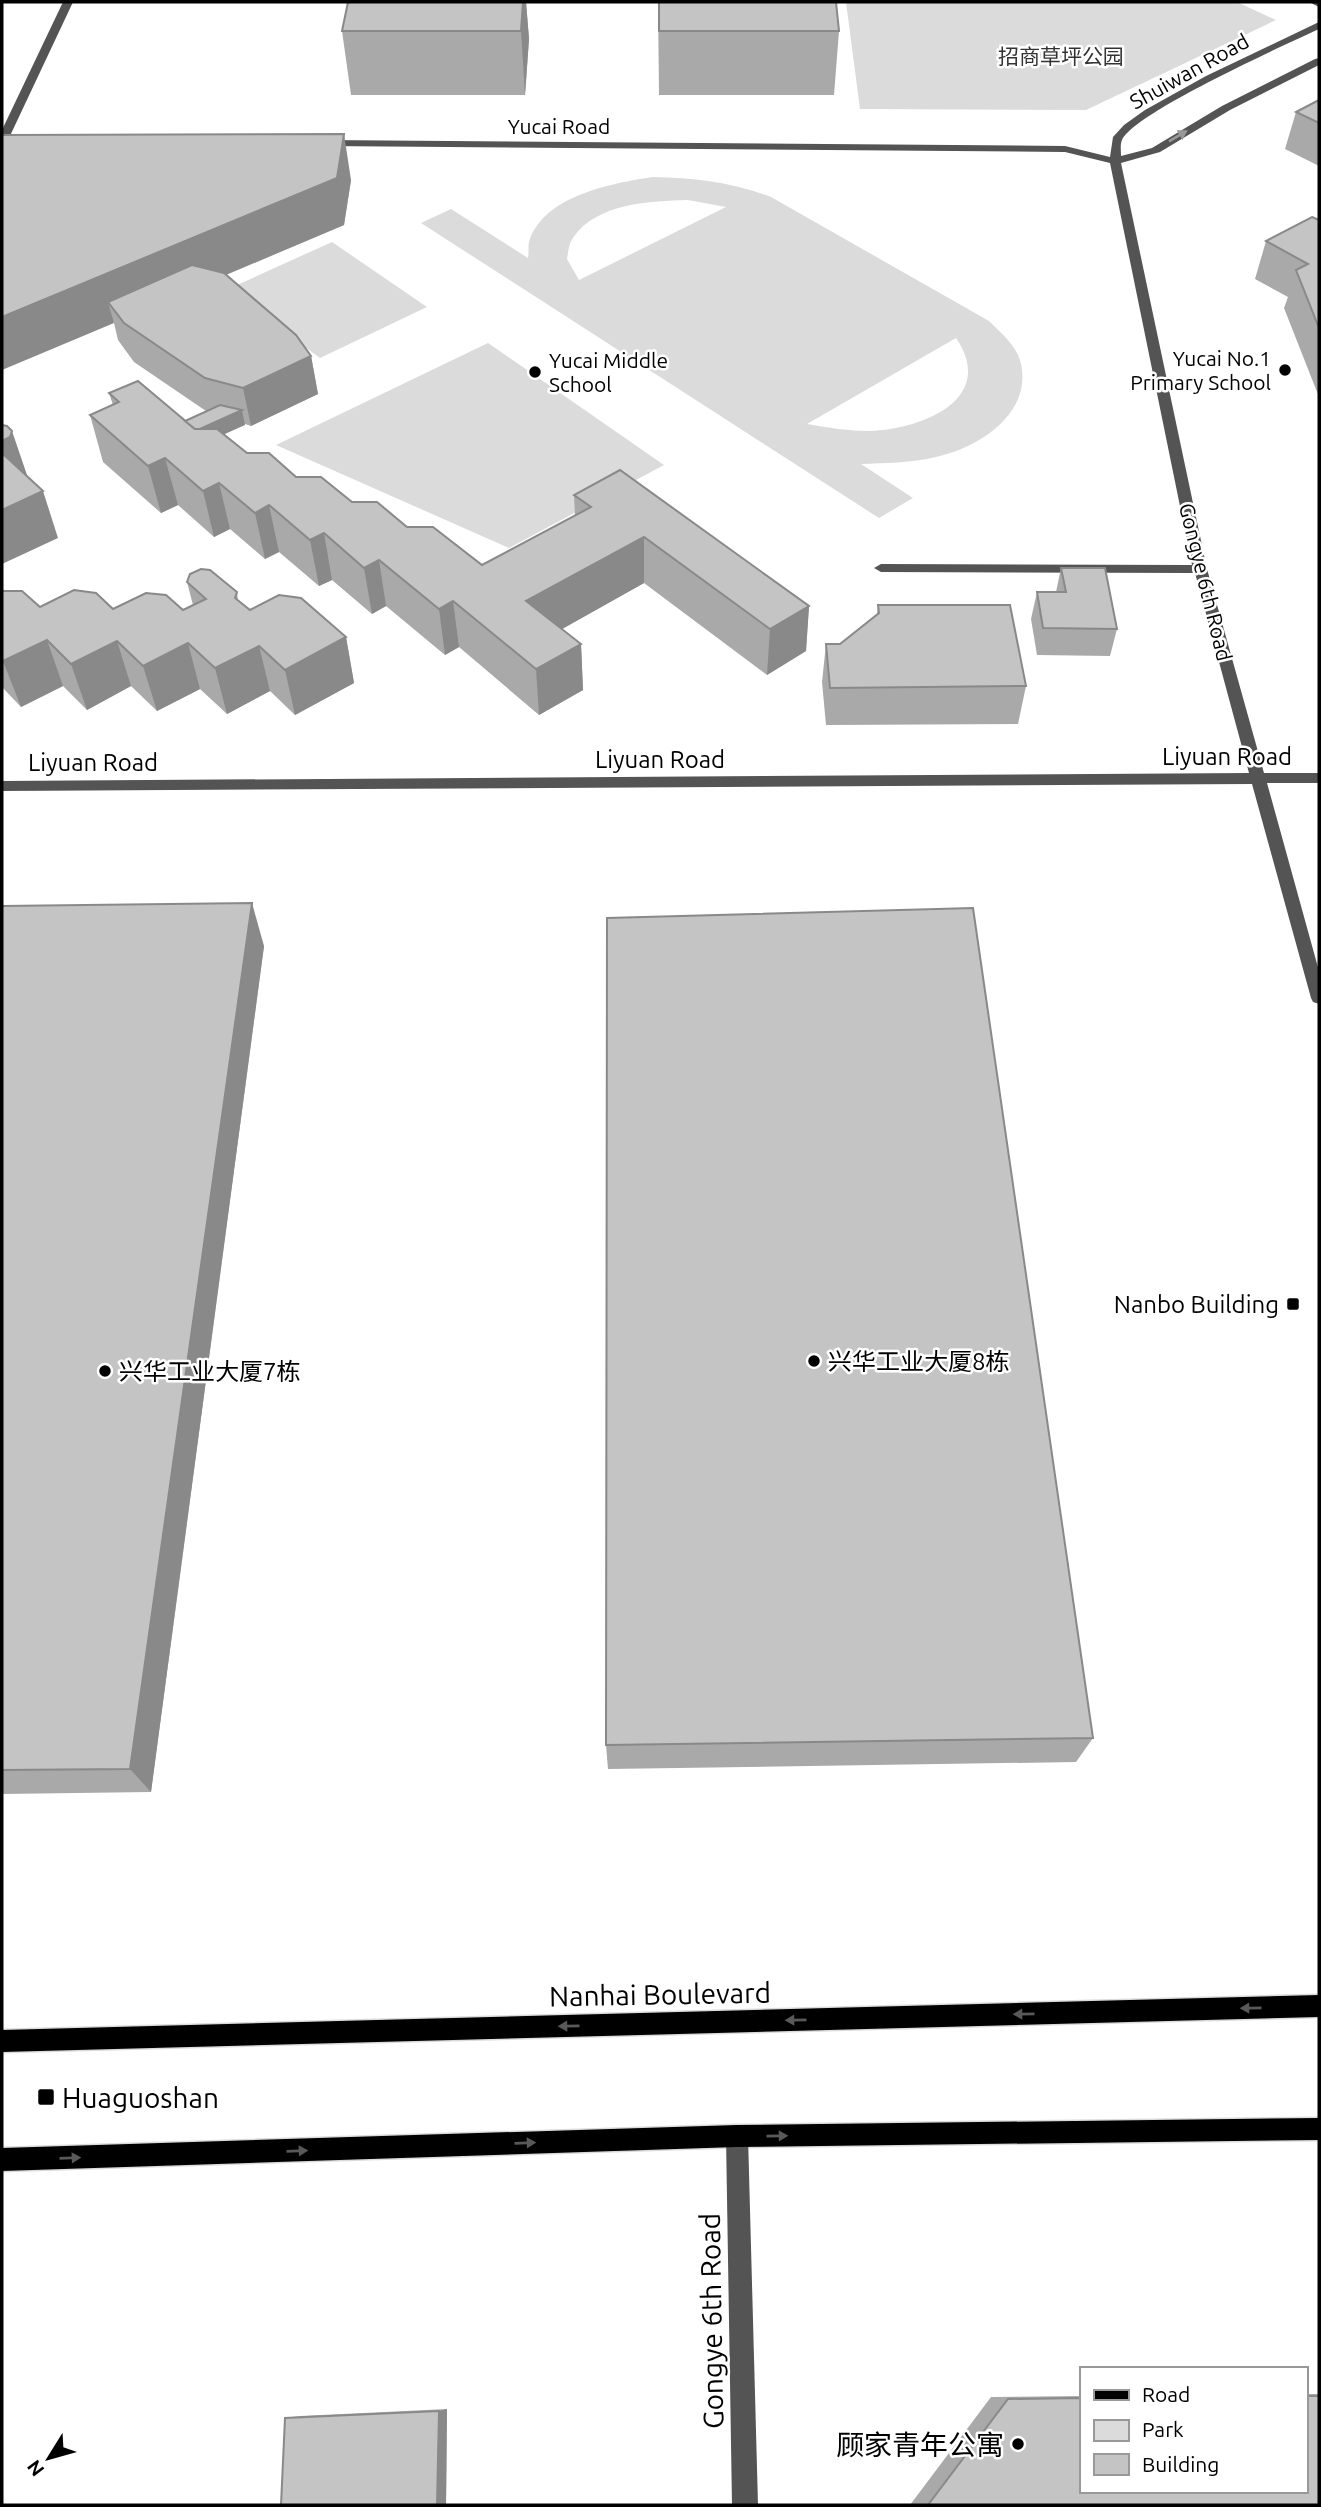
<svg xmlns="http://www.w3.org/2000/svg" width="1321" height="2507" viewBox="0 0 1321 2507" font-family="Ubuntu,'Noto Sans SC',sans-serif">
<style>
.green{fill:#dbdbdb;fill-rule:evenodd}
.lines{fill:none;stroke-linecap:round;stroke-linejoin:round}
.major-casing{stroke:#dbdbdb;stroke-width:3}
.minor{fill:#545454;fill-rule:evenodd}
.major{fill:#000;fill-rule:evenodd}
.wall{fill:#a9a9a9}
.shaded-wall{fill:#898989}
.building{fill:#c4c4c4;stroke:#898989;stroke-width:2}
.oneway{fill:#989898}
.oneway2{fill:#595959}
.poi-dot{fill:#000;stroke:#fff;stroke-width:2.5}
.labels{text-anchor:middle;dominant-baseline:central;stroke-width:5;stroke-linejoin:round;paint-order:stroke}
.far-park-label{font-size:21px;fill:#323232;stroke:#fff}
.far-street-label{font-size:21px;fill:#000;stroke:#fff}
.far-poi-label{font-size:21px;fill:#000;stroke:#fff;text-anchor:end}
.street-label{font-size:24px;fill:#000;stroke:#fff}
.poi-label{font-size:24px;fill:#000;stroke:#fff;text-anchor:start}
.near-street-label{font-size:28px;fill:#000;stroke:#fff}
.near-poi-label{font-size:28px;fill:#000;stroke:#fff;text-anchor:start}
</style>
<rect width="100%" height="100%" fill="#fff"/>
<!-- green -->
<g class="green">
<polygon points="846,2 1237,2 1276,20 1086,110 860,109"/>
<path d="M653,177C695,178 732,182 771,197L989,321C1002,334 1017,346 1021,364C1032,414 978,448 936,457C911,463 886,463 861,464L913,498L879,518L421,223L451,209L528,258C529,253 528,246 529,242C543,195 614,183 653,177ZM688,200L726,207L579,280L567,259C568,253 569,243 573,238C596,203 651,201 688,200ZM956,338C995,395 931,425 882,430C858,433 831,428 807,424Z"/>
<polygon points="332,242 427,307 320,358 226,290"/>
<polygon points="488,343 664,465 509,548 276,445"/>
</g>
<g class="lines">
<defs>
<g id="major">
<polygon points="1319,1995 1319,2017 2,2052 2,2030"/>
<polygon points="1319,2118 1319,2140 737,2147 2,2171 2,2148 737,2125"/>
</g>
</defs>
<!-- major casing -->
<use href="#major" class="major-casing"/>
<!-- minor -->
<g class="minor">
<polygon points="63,2 73,2 9,138 24,141 19,144 2,144 2,130"/>
<polygon points="1309,2 1319,2 1319,7"/>
<path d="M1319,22V29C1285,45 1135,112 1122,140C1120,144 1121,151 1121,156L1152,148L1222,106L1315,59L1319,58V65L1230,110L1160,152L1121,163L1207,569L1264,773H1319V783H1267L1319,971V1004L1313,1002L1311,998L1252,784L2,791V781L1249,773L1195,573L881,572L874,568L881,564L1192,565L1110,163L1065,152L324,146L319,143L324,140L1065,146L1110,157L1113,137L1124,125L1145,110L1206,76Z"/>
<polygon points="737,2125 745,2128 748,2136 758,2505 732,2505 726,2136 729,2128"/>
</g>
<!-- major -->
<use href="#major" class="major"/>
</g>
<!-- wall -->
<g class="wall">
<polygon points="526,2 529,39 525,95 351,95 342,31"/>
<polygon points="658,2 839,31 834,95 659,95"/>
<polygon points="1319,100 1319,166 1285,149 1296,112"/>
<polygon points="2,135 351,180 344,225 226,275 311,356 318,394 251,426 245,424 224,434 247,453 296,477 407,527 482,565 575,516 574,495 809,606 806,651 767,675 644,583 562,629 581,644 583,690 539,715 459,647 445,655 386,606 372,614 332,580 319,586 279,552 265,559 230,529 214,537 178,505 161,513 103,462 90,415 113,405 109,393 185,421 206,411 134,362 118,340 114,323"/>
<polygon points="1319,220 1319,397 1284,308 1288,297 1255,279 1266,241"/>
<polygon points="1061,568 1117,629 1110,656 1037,655 1031,619 1037,592 1056,592"/>
<polygon points="187,582 237,592 238,600 250,610 346,637 354,683 295,715 270,691 227,714 200,689 157,711 131,686 87,710 63,686 21,707 2,687 2,591 40,607 183,610 193,605"/>
<polygon points="878,605 1026,686 1018,724 826,725 822,682 826,644 840,644 877,614"/>
<polygon points="2,906 264,946 151,1792 2,1794"/>
<polygon points="1093,1738 1076,1762 608,1769 606,1745"/>
<polygon points="1305,2394 1319,2394 1319,2505 910,2505 991,2397 1081,2396 1081,2491 1305,2491"/>
<polygon points="447,2409 446,2505 285,2418 300,2416"/>
</g>
<!-- shaded-wall -->
<g class="shaded-wall">
<polygon points="523,2 526,2 529,39 525,95 521,31"/>
<polygon points="344,134 351,180 344,225 121,319 108,302 114,323 2,370 2,317"/>
<polygon points="311,356 318,394 251,426 243,388"/>
<polygon points="242,410 245,425 180,454 177,440"/>
<polygon points="12,431 28,478 2,471 2,441"/>
<polygon points="165,458 178,505 161,513 148,466"/>
<polygon points="219,483 230,529 214,537 203,491"/>
<polygon points="43,491 58,538 2,564 2,510"/>
<polygon points="269,505 279,552 265,559 255,513"/>
<polygon points="324,533 332,580 319,586 310,540"/>
<polygon points="644,537 644,583 530,647 526,601"/>
<polygon points="379,560 386,606 372,614 364,568"/>
<polygon points="453,601 459,647 445,655 439,609"/>
<polygon points="809,606 806,651 767,675 770,629"/>
<polygon points="346,637 354,683 295,715 285,670"/>
<polygon points="47,640 63,686 21,707 3,661"/>
<polygon points="117,641 131,686 87,710 71,664"/>
<polygon points="188,643 200,689 157,711 143,666"/>
<polygon points="581,644 583,690 539,715 536,669"/>
<polygon points="259,646 270,691 227,714 215,668"/>
<polygon points="252,903 264,946 151,1792 130,1769"/>
<polygon points="447,2409 446,2505 437,2505 439,2411"/>
</g>
<!-- building -->
<g class="building">
<polygon points="348,2 523,2 521,31 342,31"/>
<polygon points="659,2 836,2 839,31 659,31"/>
<polygon points="1319,100 1319,123 1296,112"/>
<polygon points="344,134 337,178 2,317 2,135"/>
<polygon points="1312,217 1319,220 1319,328 1296,270 1308,264 1266,241"/>
<polygon points="192,265 224,273 296,335 311,356 243,388 205,378 124,323 108,302"/>
<polygon points="138,381 195,429 217,429 247,453 269,453 296,477 321,477 352,502 377,502 407,527 433,527 482,565 591,507 574,495 620,470 809,606 770,629 644,537 526,601 581,644 536,669 453,601 439,609 379,560 364,568 324,533 310,540 269,505 255,513 219,483 203,491 165,458 148,466 90,415 119,402 109,393"/>
<polygon points="220,405 242,410 200,429 195,429 185,421"/>
<polygon points="2,425 7,426 12,431 10,437 2,441"/>
<polygon points="2,453 43,491 2,510"/>
<polygon points="1061,568 1105,568 1117,629 1043,628 1037,592 1066,592"/>
<polygon points="201,569 210,570 237,592 235,598 250,610 279,595 301,598 346,637 285,670 259,646 215,668 188,643 143,666 117,641 71,664 47,640 3,661 2,660 2,591 22,591 40,607 74,590 96,593 113,609 146,593 166,595 183,610 206,599 187,582 190,574"/>
<polygon points="878,605 1010,605 1026,686 830,688 826,644 840,644 879,613"/>
<polygon points="252,903 130,1769 2,1770 2,906"/>
<polygon points="973,908 1093,1738 606,1745 607,918"/>
<polygon points="1305,2396 1319,2396 1319,2505 928,2505 1008,2399 1081,2398 1081,2491 1305,2491"/>
<polygon points="439,2411 437,2505 281,2505 285,2418"/>
</g>
<!-- one-way arrows -->
<defs><path id="oneway-solid" d="M-6-.8H1V-3.2L6.5 0L1 3.2V.8H-6Z" transform="scale(1.75)"/></defs>
<use class="oneway" href="#oneway-solid" transform="translate(1178 136) rotate(-31)"/>
<g class="oneway2">
<use href="#oneway-solid" transform="translate(1251 2008) rotate(179)"/>
<use href="#oneway-solid" transform="translate(1024 2014) rotate(179)"/>
<use href="#oneway-solid" transform="translate(796 2020) rotate(179)"/>
<use href="#oneway-solid" transform="translate(569 2026) rotate(179)"/>
<use href="#oneway-solid" transform="translate(777 2136) rotate(-1)"/>
<use href="#oneway-solid" transform="translate(525 2143) rotate(-2)"/>
<use href="#oneway-solid" transform="translate(297 2151) rotate(-2)"/>
<use href="#oneway-solid" transform="translate(70 2158) rotate(-2)"/>
</g>
<!-- markers -->
<g class="poi-dot">
<circle cx="1285" cy="370" r="7"/>
<circle cx="535" cy="372" r="7"/>
<rect x="1286" y="1297" width="14" height="14" rx="3.5"/>
<circle cx="814" cy="1361" r="7"/>
<circle cx="105" cy="1371" r="7"/>
<rect x="37" y="2088" width="18" height="18" rx="3.5"/>
<circle cx="1018" cy="2444" r="7"/>
</g>
<g class="labels">
<!-- far-park labels -->
<g class="far-park-label">
<text x="1061" y="56">招商草坪公园</text>
</g>
<!-- far-street labels -->
<g class="far-street-label">
<text transform="translate(1189 71) rotate(-29)">Shuiwan Road</text>
<text x="559" y="126">Yucai Road</text>
<text transform="translate(1206 582) rotate(76)">Gongye 6th Road</text>
</g>
<!-- far-poi labels -->
<g class="far-poi-label">
<text x="1271" y="358">Yucai No.1<tspan x="1271" dy="24">Primary School</tspan></text>
<text x="549" y="360" text-anchor="start">Yucai Middle<tspan x="549" dy="24">School</tspan></text>
</g>
<!-- street labels -->
<g class="street-label">
<text x="1227" y="756">Liyuan Road</text>
<text x="660" y="759">Liyuan Road</text>
<text x="93" y="762">Liyuan Road</text>
</g>
<!-- poi labels -->
<g class="poi-label">
<text x="1279" y="1304" text-anchor="end">Nanbo Building</text>
<text x="828" y="1361">兴华工业大厦8栋</text>
<text x="119" y="1371">兴华工业大厦7栋</text>
</g>
<!-- near-street labels -->
<g class="near-street-label">
<text transform="translate(660 1994) rotate(-1)">Nanhai Boulevard</text>
<text transform="translate(711 2321) rotate(-91)">Gongye 6th Road</text>
</g>
<!-- near-poi labels -->
<g class="near-poi-label">
<text x="62" y="2097">Huaguoshan</text>
<text x="1004" y="2444" text-anchor="end">顾家青年公寓</text>
</g>
</g>
<!-- border -->
<rect width="1321" height="2507" fill="none" stroke="#000000" stroke-width="7"/>
<!-- legend -->
<rect x="1080" y="2367" width="228" height="126" fill="#ffffff" stroke="#999999" stroke-width="2"/>
<rect x="1094" y="2390" width="35" height="10" fill="#000000" stroke="#999999" stroke-width="2"/>
<text x="1142" y="2402" font-size="21" fill="#000000">Road</text>
<rect x="1094" y="2420" width="35" height="21" fill="#dbdbdb" stroke="#999999" stroke-width="2"/>
<text x="1142" y="2437" font-size="21" fill="#000000">Park</text>
<rect x="1094" y="2454" width="35" height="21" fill="#c4c4c4" stroke="#999999" stroke-width="2"/>
<text x="1142" y="2472" font-size="21" fill="#000000">Building</text>
<!-- north arrow -->
<g transform="translate(49 2458) rotate(233)" stroke="#ffffff" stroke-width="5" paint-order="stroke">
<path d="M0-5L12 26L0 18L-12 26Z" fill="#000000"/>
<text y="-10" font-size="19" font-weight="bold" text-anchor="middle" fill="#000000">N</text>
</g>
</svg>
